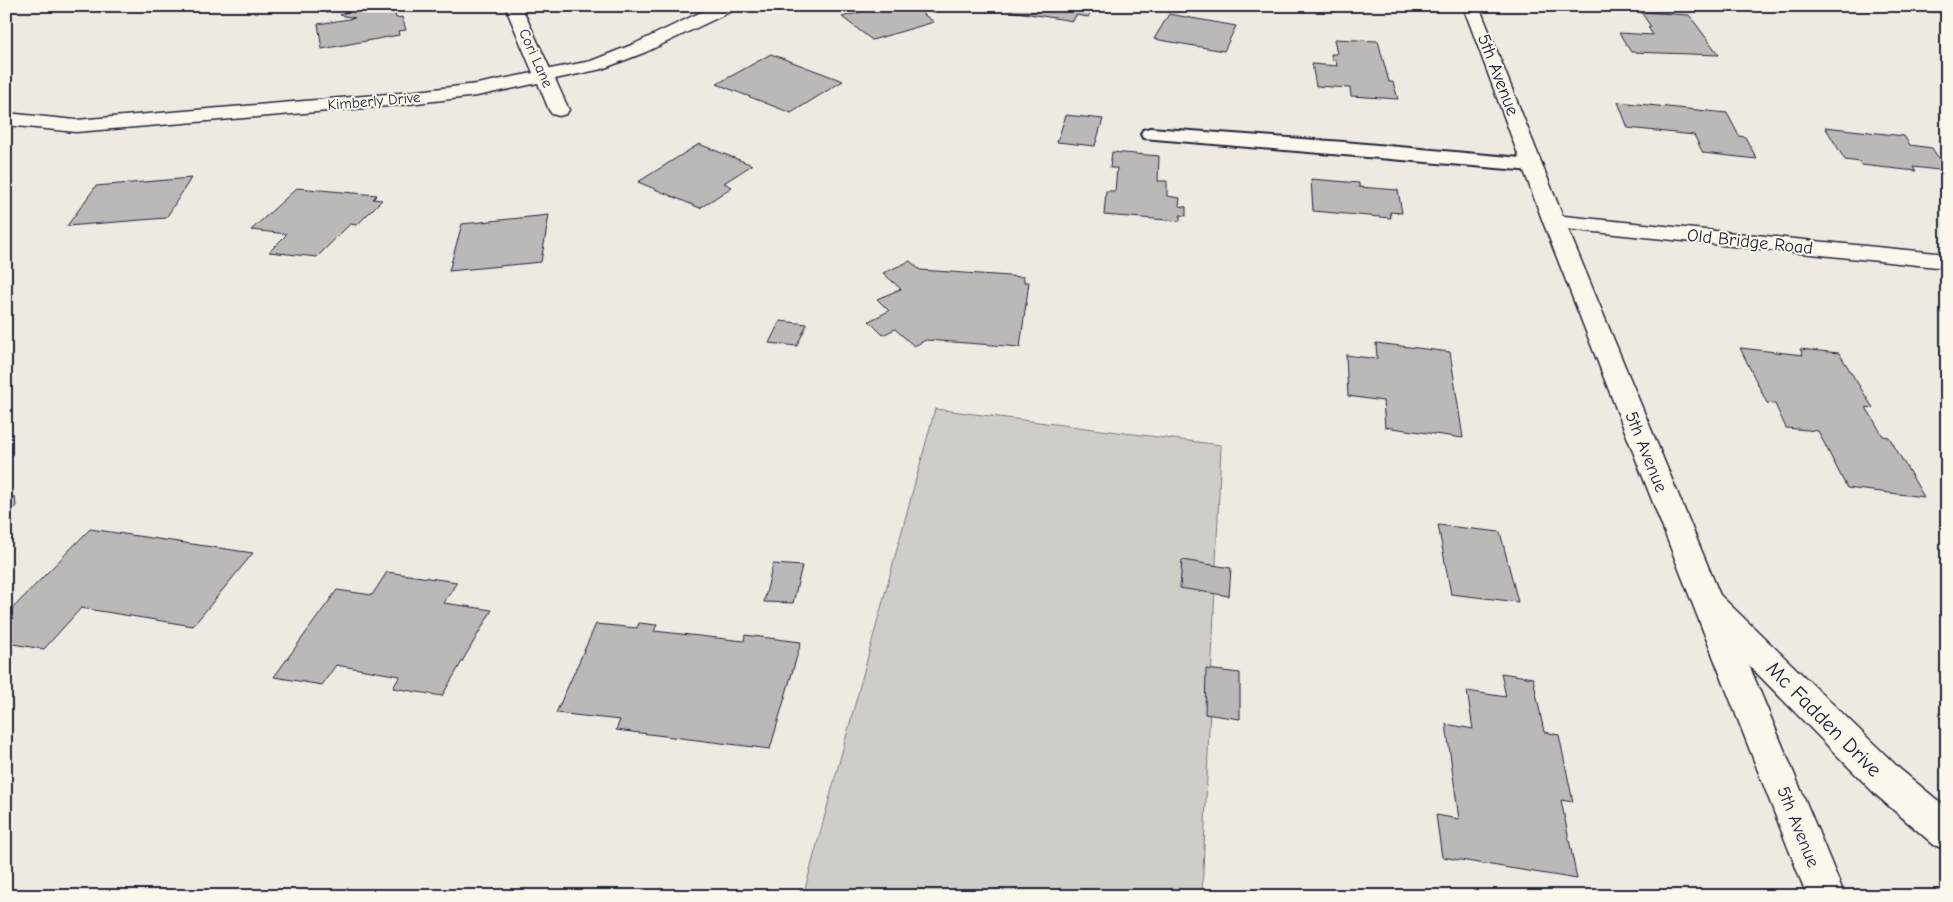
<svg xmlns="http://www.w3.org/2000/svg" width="1953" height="902" viewBox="0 0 1953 902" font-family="'Comic Neue',sans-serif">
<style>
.green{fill:#d0cdc9;stroke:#797882}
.building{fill:#bcb8b8;stroke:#22223b}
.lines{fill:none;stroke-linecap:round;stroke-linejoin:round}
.service-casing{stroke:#22223b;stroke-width:4}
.minor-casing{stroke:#22223b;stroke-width:3}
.tertiary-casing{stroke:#22223b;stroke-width:3}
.service{fill:#fbf7ec;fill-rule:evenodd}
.minor{fill:#fbf7ec;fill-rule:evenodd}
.tertiary{fill:#fbf7ec;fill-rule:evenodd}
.labels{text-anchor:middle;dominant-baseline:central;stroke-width:4;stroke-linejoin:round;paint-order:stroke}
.far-street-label{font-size:15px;fill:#22223b;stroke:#fbf7ec}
.street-label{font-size:18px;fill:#22223b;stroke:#fbf7ec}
.near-street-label{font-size:21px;fill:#22223b;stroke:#fbf7ec}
</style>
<rect width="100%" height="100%" fill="#eeeae2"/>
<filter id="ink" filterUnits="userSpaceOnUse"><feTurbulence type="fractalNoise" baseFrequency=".02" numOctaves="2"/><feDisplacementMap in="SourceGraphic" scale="10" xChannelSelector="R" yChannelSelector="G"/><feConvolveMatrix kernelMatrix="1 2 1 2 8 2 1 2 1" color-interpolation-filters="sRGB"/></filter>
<g filter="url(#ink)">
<!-- green -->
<polygon class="green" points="935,409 1221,445 1202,896 803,896"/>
<!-- building -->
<g class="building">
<polygon points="357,6 373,8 383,6 384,12 394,10 396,18 402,17 406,30 398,31 399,35 322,49 318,24 355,18 340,15"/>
<polygon points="882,6 912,6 934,22 872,40 842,17"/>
<polygon points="1014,6 1095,6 1088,17 1076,15 1073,21 1011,11"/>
<polygon points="1922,6 1947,7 1947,13 1926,11"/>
<polygon points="1641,12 1689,15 1719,55 1631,52 1619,33 1653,35 1648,27 1651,27"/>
<polygon points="1169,14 1236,26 1224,51 1154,39"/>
<polygon points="1334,39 1378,41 1389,82 1393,82 1398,99 1351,96 1350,88 1316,86 1312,64 1337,66 1336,60 1332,60 1331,54 1337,54"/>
<polygon points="771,54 843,81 791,113 717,84"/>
<polygon points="1618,102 1727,113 1739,136 1745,137 1757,159 1703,153 1694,135 1628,128"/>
<polygon points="1066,115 1103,119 1095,146 1057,142"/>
<polygon points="1825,127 1904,136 1910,145 1932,148 1947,171 1913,167 1916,171 1861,165 1860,162 1845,160"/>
<polygon points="699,144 752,165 724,183 732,187 700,208 638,182"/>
<polygon points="1112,152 1159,156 1158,181 1167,181 1167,196 1180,198 1179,206 1186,207 1186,216 1180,215 1180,221 1104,215 1106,191 1115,191 1117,168 1110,168"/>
<polygon points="191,178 166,218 67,226 96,186"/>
<polygon points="1311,179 1359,183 1359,187 1398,190 1402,213 1390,212 1391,218 1313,211"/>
<polygon points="297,188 377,195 373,199 382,200 357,225 350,224 317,257 269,252 287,234 251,230"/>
<polygon points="549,215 541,262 449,271 462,224"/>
<polygon points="910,261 920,270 1024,277 1024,282 1029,282 1020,347 926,340 914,346 895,329 883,335 869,321 889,311 877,299 901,289 883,273"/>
<polygon points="780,321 807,324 797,346 769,343"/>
<polygon points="1376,343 1450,352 1463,438 1385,427 1383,401 1348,396 1346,355 1377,359"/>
<polygon points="1740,348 1803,355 1800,349 1839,353 1873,408 1866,407 1883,436 1889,437 1924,497 1847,488 1818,431 1786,428 1775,404 1767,403"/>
<polygon points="6,496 15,497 16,506 6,516"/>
<polygon points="1438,525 1500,532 1518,602 1451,594"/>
<polygon points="90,529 253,553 193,626 81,608 44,649 6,643 6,615"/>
<polygon points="1182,560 1231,568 1229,596 1180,588"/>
<polygon points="773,564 802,566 793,603 764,602"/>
<polygon points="387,572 457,582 444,603 492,610 442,696 393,688 400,676 336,665 322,685 274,677 337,590 372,595"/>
<polygon points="639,623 657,625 654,631 744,641 745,635 801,642 770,749 616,730 620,720 556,713 596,624 637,628"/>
<polygon points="1206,669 1240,673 1240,719 1205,714"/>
<polygon points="1501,673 1533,678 1544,732 1559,735 1573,802 1561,800 1577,879 1442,857 1436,815 1459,819 1446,724 1473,729 1467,691 1506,697"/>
</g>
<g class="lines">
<defs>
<polygon id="service" points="1150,128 1344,142 1532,159 1539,161 1542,165 1539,169 1532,171 1143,138 1141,134 1143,130"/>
<g id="minor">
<polygon points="505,6 521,6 550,69 591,61 634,44 714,6 736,6 734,10 646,52 602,69 555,79 569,110 566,114 559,116 552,114 549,110 538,83 477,96 400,105 76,132 6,125 6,113 76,120 400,93 477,84 533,73"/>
<polygon points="1554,215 1947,254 1947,268 1546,227 1543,222 1546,217"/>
<polygon points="1709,591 1720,595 1901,770 1947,808 1947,850 1934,845 1875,794 1698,613 1693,604 1698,595"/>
</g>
<polygon id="tertiary" points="1463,6 1479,6 1565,222 1845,896 1807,896 1543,222"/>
</defs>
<!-- service casing -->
<use href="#service" class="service-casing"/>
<!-- minor casing -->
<use href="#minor" class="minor-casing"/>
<!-- tertiary casing -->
<use href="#tertiary" class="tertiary-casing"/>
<!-- service -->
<use href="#service" class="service"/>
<!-- minor -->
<use href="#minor" class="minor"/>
<!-- tertiary -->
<use href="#tertiary" class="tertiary"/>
</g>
</g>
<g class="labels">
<!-- far-street labels -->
<g class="far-street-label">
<text transform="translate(536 58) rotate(66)">Cori Lane</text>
<text transform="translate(374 101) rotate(-5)">Kimberly Drive</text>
</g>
<!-- street labels -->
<g class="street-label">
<text transform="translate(1498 75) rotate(69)">5th Avenue</text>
<text transform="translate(1750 242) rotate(6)">Old Bridge Road</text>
<text transform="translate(1646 452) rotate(68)">5th Avenue</text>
<text transform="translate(1798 827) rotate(68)">5th Avenue</text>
</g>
<!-- near-street labels -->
<g class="near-street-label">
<text transform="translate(1824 719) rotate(45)">Mc Fadden Drive</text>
</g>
</g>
<!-- margin -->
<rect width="1953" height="902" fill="none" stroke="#fbf7ec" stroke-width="25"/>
<rect x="12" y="12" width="1928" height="877" fill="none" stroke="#22223b" stroke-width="2" filter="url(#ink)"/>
</svg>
